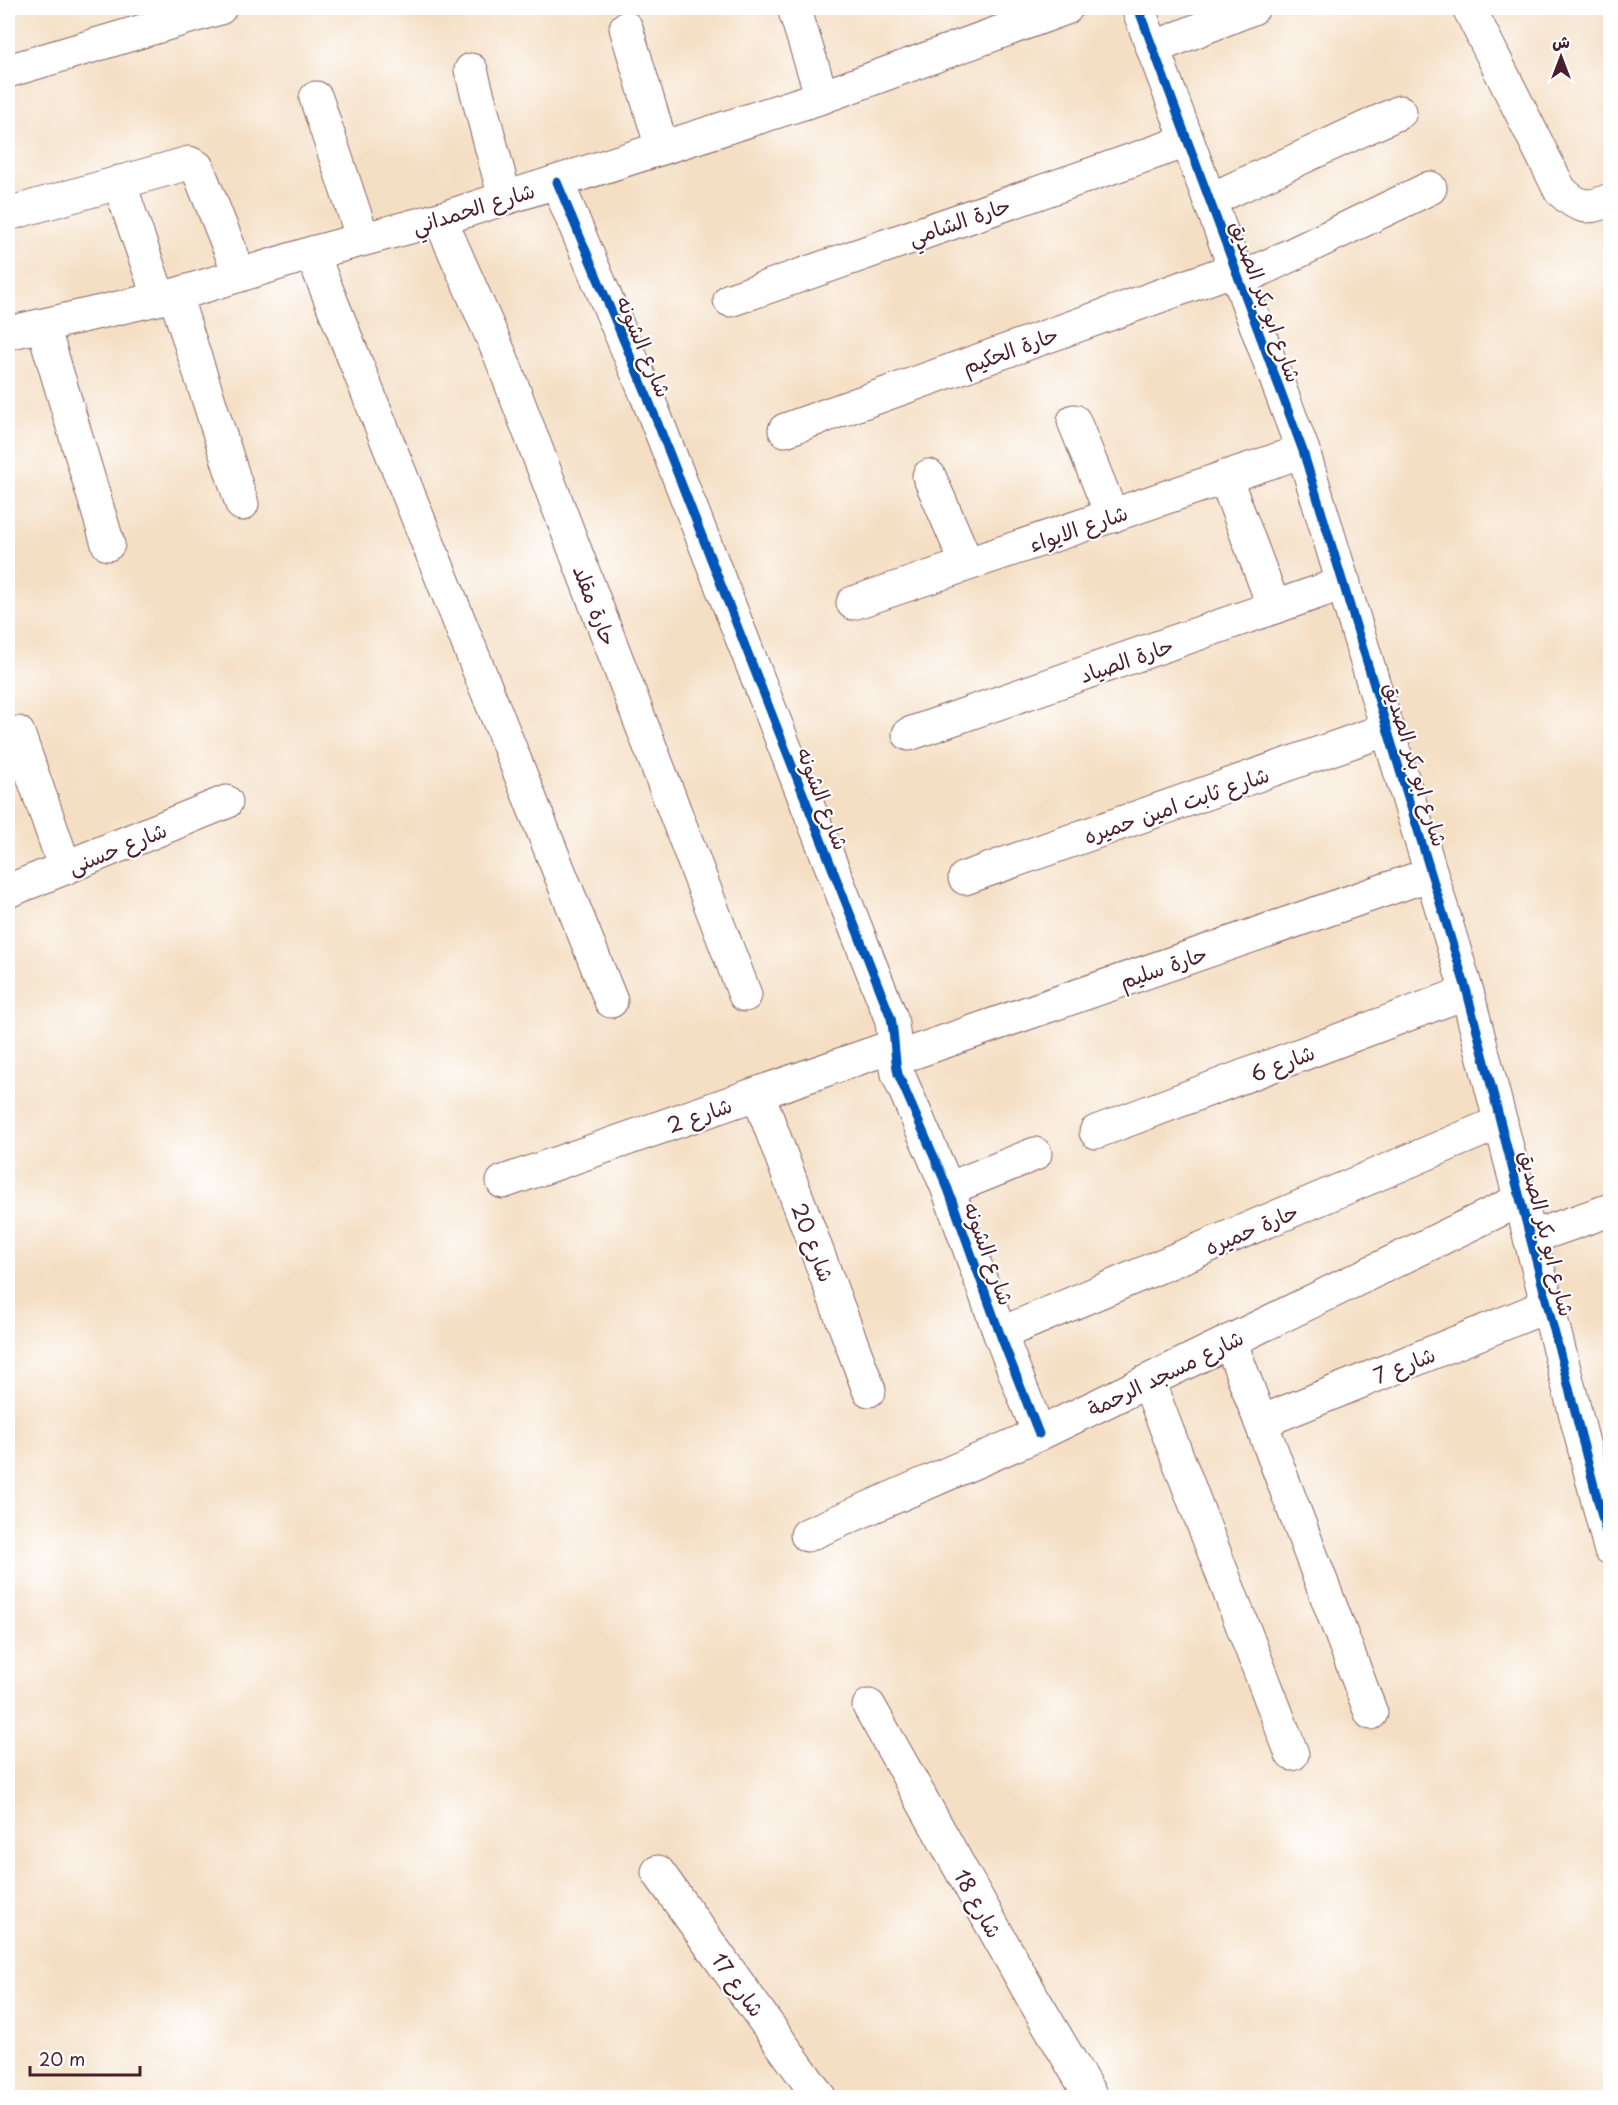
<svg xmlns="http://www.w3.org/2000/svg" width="1618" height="2105" viewBox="0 0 1618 2105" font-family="'Playpen Sans','Playpen Sans Arabic',sans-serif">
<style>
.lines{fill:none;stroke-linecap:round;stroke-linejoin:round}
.minor-casing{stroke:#866261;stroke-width:35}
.minor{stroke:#fff;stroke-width:33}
.cycleway-casing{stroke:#fff;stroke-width:13}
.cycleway{stroke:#0057b8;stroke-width:9}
.labels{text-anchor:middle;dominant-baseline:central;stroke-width:4.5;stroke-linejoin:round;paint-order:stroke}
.street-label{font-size:21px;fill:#4a1f2b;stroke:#fff}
</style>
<rect width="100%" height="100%" fill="#fff"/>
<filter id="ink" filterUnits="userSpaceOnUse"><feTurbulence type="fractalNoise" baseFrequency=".0167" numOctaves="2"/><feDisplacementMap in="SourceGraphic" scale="12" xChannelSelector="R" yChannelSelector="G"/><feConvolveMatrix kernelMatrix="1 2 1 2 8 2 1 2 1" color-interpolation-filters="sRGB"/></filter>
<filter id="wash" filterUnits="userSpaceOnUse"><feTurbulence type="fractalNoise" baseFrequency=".008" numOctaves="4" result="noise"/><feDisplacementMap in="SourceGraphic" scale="24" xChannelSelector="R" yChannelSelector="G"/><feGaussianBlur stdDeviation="1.35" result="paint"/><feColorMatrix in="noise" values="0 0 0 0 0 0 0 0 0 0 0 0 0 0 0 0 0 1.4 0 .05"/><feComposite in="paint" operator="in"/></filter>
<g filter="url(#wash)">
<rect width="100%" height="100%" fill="#f4dfc4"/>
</g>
<g filter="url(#ink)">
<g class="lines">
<defs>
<g id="minor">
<polyline points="794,8 822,97"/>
<polyline points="1138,8 1303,451 1467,992 1610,1548"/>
<path d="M1469,8L1560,190C1578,208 1587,210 1610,200"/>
<polyline points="626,28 662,148"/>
<polyline points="1153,48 1253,8"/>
<polyline points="471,70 505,198"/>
<polyline points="8,71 220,8"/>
<polyline points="316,98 363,239"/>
<polyline points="119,182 159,298"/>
<path d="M557,182L647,396L891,1018C895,1037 894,1056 898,1074L948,1189L1000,1334L1039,1434"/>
<polyline points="1210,200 1400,112"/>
<polyline points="8,214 189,163 197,167 240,275"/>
<polyline points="440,219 501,357 745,995"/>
<polyline points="312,253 611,1001"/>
<polyline points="1239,280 1430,188"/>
<polyline points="175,295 242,504"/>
<polyline points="730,300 1187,141"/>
<polyline points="43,326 108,544"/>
<polyline points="8,333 175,295 312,253 440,219 822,97 1066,8"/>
<polyline points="1074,421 1112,516"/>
<polyline points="785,430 1235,269"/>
<polyline points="929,476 967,564"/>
<polyline points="1225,477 1274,607"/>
<polyline points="853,603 1303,451"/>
<polyline points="18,733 65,868"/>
<polyline points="909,734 1344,583"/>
<polyline points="965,878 1388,729"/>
<polyline points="8,891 226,802"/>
<polyline points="894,1059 1431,874"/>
<polyline points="758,1094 869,1390"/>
<polyline points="1096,1132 1467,992"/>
<polyline points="503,1182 894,1046"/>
<polyline points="948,1189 1035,1154"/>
<polyline points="1530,1238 1610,1210"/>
<polyline points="1000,1334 1501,1122"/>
<polyline points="1230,1341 1371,1713"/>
<polyline points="1148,1381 1292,1754"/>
<polyline points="1261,1422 1547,1306"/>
<polyline points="807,1535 1039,1434 1520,1200"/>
<polyline points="869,1706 1033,1998 1092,2098"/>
<polyline points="658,1872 820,2098"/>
</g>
</defs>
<!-- minor casing -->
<use href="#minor" class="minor-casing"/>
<!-- minor -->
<use href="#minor" class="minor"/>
<defs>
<g id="cycleway">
<polyline points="1138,8 1303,451 1467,992 1610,1548"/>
<path d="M557,182L647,396L891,1018C895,1037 894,1056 898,1074L948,1189L1000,1334L1039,1434"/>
</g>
</defs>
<!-- cycleway casing -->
<use href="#cycleway" class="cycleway-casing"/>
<!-- cycleway -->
<use href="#cycleway" class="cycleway"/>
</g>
</g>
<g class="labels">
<!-- street labels -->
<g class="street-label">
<text transform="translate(473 207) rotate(-17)">شارع الحمداني</text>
<text transform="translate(959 220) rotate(-19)">حارة الشامي</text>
<text transform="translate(1267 301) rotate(70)">شارع ابو بكر الصديق</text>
<text transform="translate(645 346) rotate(67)">شارع الشونه</text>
<text transform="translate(1010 349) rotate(-20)">حارة الحكيم</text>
<text transform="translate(1078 527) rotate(-19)">شارع الايواء</text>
<text transform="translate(596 605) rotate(69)">حارة مقلد</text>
<text transform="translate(1126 659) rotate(-19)">حارة الصياد</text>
<text transform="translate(1417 764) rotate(73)">شارع ابو بكر الصديق</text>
<text transform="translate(824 798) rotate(69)">شارع الشونه</text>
<text transform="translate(1176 804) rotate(-19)">شارع ثابت امين حميره</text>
<text transform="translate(117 847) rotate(-22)">شارع حسنى</text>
<text transform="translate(1163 966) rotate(-19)">حارة سليم</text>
<text transform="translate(1282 1062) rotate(-21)">شارع 6</text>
<text transform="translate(699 1114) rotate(-19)">شارع 2</text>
<text transform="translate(1251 1228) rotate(-23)">حارة حميره</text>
<text transform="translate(1548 1233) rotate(76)">شارع ابو بكر الصديق</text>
<text transform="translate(814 1242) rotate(69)">شارع 20</text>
<text transform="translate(990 1253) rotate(70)">شارع الشونه</text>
<text transform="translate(1404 1364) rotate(-22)">شارع 7</text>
<text transform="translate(1165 1372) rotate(-26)">شارع مسجد الرحمة</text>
<text transform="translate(979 1903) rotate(61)">شارع 18</text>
<text transform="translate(739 1984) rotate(54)">شارع 17</text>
</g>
</g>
<!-- margin -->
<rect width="1618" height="2105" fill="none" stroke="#fff" stroke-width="30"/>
<!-- north arrow -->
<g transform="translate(1561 57)" stroke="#ffffff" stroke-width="4.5" paint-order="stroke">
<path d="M0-4.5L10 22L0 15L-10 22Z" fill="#4a1f2b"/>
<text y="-9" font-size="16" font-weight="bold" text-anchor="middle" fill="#4a1f2b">ش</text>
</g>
<!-- scale -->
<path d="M30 2066v9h110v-9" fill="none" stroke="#4a1f2b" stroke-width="3"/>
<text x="39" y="2066" font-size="18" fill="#4a1f2b" stroke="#ffffff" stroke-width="4.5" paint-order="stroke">20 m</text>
</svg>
